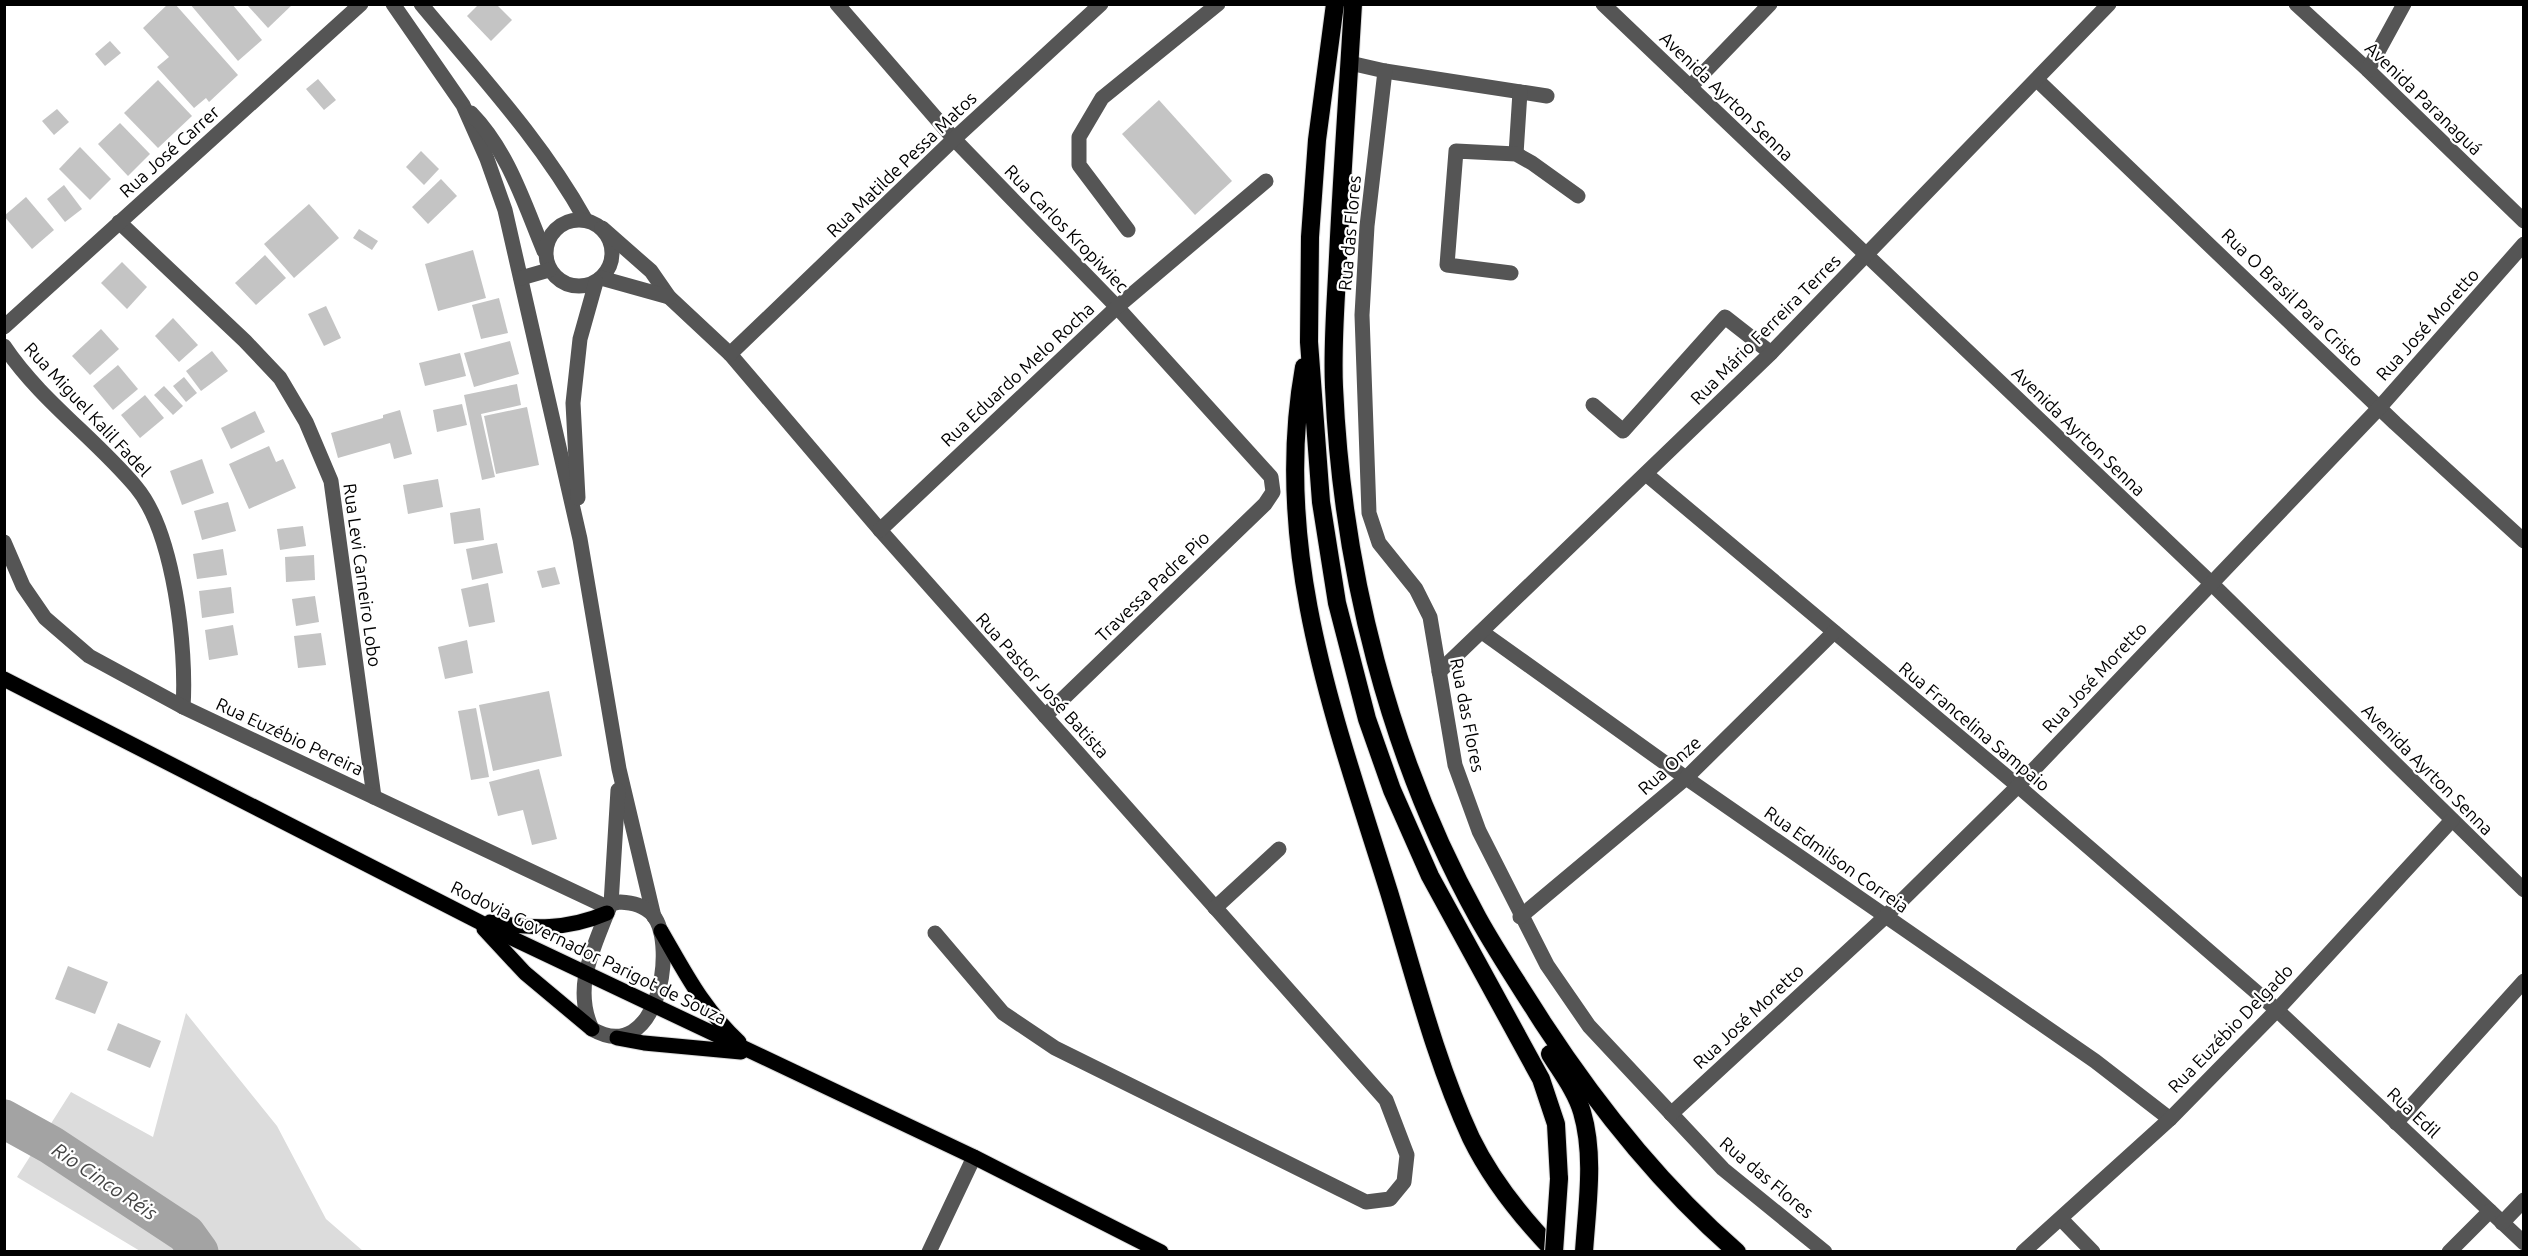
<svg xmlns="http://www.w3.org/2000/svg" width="2528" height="1256" viewBox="0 0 2528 1256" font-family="Ubuntu,sans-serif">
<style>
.green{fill:#dcdcdc}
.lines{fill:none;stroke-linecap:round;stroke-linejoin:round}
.river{stroke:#a3a3a3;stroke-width:39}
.building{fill:#c4c4c4}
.major-casing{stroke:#dbdbdb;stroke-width:17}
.highway-casing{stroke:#dbdbdb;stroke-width:20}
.minor{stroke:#555;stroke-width:15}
.major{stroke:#000;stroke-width:15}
.highway{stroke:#000;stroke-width:18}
.highway-bridge-casing{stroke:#dbdbdb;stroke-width:20;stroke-linecap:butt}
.highway-bridge{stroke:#000;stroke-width:18}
.labels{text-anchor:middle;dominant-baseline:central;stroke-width:4.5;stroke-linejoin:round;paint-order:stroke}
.street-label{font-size:18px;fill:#000;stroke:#fff}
.water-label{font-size:20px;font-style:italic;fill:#444;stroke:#fff}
</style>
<rect width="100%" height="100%" fill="#fff"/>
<!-- green -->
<polygon class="green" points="186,1013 277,1126 326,1219 363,1251 140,1251 17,1177 71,1092 153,1137"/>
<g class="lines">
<!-- river -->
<polyline class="river" points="4,1119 51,1145 186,1234 199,1252"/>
</g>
<!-- building -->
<g class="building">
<polygon points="168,4 175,4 238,75 209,102 206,98 194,108 157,67 169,57 143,28"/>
<polygon points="190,4 232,4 262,40 238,61"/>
<polygon points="249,4 293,4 268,28 248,6"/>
<polygon points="479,4 496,4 512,20 491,41 467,16"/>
<polygon points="110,41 121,53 105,66 95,54"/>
<polygon points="318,79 336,100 324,110 306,89"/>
<polygon points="158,80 192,116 158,148 124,113"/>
<polygon points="1159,100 1232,181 1195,215 1122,134"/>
<polygon points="57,109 69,122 54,135 42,121"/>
<polygon points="120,123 150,154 128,176 98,144"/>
<polygon points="80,147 111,179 90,200 59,169"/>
<polygon points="421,151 439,169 424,185 406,167"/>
<polygon points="441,179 457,196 428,224 412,207"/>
<polygon points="64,185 82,209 65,222 47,199"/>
<polygon points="26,197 54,230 32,249 4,216"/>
<polygon points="309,204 339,238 294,278 264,244"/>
<polygon points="359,229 378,241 372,250 353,238"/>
<polygon points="473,250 486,298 438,311 425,264"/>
<polygon points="265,255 286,278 256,305 235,283"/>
<polygon points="122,262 147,287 127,309 101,283"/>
<polygon points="499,298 508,333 481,339 472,305"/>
<polygon points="326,306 341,338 324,346 308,314"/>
<polygon points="173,318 198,345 179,362 155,336"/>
<polygon points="101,329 119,349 90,375 72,356"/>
<polygon points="510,341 519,374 474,387 464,353"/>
<polygon points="212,351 228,371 201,391 186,371"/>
<polygon points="460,353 466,376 425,386 419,363"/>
<polygon points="118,365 138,389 113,410 93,386"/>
<polygon points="184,377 197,393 186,402 173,386"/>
<polygon points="517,384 521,405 481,414 495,477 482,480 464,395"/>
<polygon points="164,386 183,406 173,415 154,395"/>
<polygon points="145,395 164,418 140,438 121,415"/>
<polygon points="462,404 467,425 437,432 433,410"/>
<polygon points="527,407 539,465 496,474 484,416"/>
<polygon points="400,410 412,454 394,459 390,443 338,458 331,433 383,418 383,415"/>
<polygon points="255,411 265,432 231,449 221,428"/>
<polygon points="269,446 276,462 283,459 296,488 249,509 229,464"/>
<polygon points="202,459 214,493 182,505 170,471"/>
<polygon points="438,479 443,507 408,514 403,485"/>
<polygon points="228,502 236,531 202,540 194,511"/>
<polygon points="480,508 484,540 454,544 450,513"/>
<polygon points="303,526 306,546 280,550 277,529"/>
<polygon points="497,543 503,573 472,580 466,549"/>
<polygon points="223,549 227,575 197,579 193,554"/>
<polygon points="314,555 315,580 286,582 285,557"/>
<polygon points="555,567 560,584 542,588 537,571"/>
<polygon points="488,583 495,622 469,627 461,589"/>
<polygon points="231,587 234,613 202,618 199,591"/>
<polygon points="315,596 319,622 296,626 292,599"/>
<polygon points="233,625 238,655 209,660 205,630"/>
<polygon points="321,633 326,665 298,668 294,636"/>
<polygon points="467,640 473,673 445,679 438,647"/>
<polygon points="549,691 562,756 493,771 479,705"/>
<polygon points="476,708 489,777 471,780 458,711"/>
<polygon points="539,769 557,839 532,845 523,810 498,816 489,782"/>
<polygon points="68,966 108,982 95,1014 55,999"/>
<polygon points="118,1023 161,1041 150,1068 107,1050"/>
</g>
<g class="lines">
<defs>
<g id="major">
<polyline points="4,679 497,931 974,1157 1161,1252"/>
<path d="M490,922C533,929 567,930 607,913"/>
<polyline points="484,929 525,973 592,1029"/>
<path d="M661,931C686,974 702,1007 739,1042"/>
<polyline points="617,1038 644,1043 741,1052"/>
</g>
<g id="highway">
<polyline points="1335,4 1317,140 1310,237 1309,342 1321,502 1337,603 1367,719 1392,790 1430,876 1541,1079 1556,1124 1559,1179"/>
<path d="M1353,4C1348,89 1342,173 1338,257C1336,301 1332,344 1334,387C1342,570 1389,757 1478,918C1498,954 1521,988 1543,1023C1598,1107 1661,1186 1737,1252"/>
<path d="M1304,367C1271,551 1335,719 1389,892C1414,974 1435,1060 1471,1138C1492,1181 1522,1218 1555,1252"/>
<path d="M1550,1054C1561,1072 1576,1091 1582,1112C1595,1156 1587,1206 1584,1252"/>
</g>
</defs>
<!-- major casing -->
<use href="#major" class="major-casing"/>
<!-- highway casing -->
<use href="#highway" class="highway-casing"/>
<!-- minor -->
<g class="minor">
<polyline points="393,4 463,105 487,159 505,210 580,539 619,769 654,917"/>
<path d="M421,4C479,74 541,140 585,219"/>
<polyline points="837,4 954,139 1117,307 1271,477 1273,492 1265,504 1045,716"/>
<polyline points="1603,4 2210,582 2524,890"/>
<polyline points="2296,4 2368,70 2524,221"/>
<polyline points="1350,63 1385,71 1547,96"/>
<polyline points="2368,70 2404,4"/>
<polyline points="1385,71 1367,226 1362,315 1369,513 1379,543 1416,589 1430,617 1455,765 1479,831 1547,965 1589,1026 1723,1169 1825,1252"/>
<polyline points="2037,80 2395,423 2524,541"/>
<polyline points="1690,87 1770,4"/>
<path d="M471,113C508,151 524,203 544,251"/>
<polyline points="1516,154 1520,92"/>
<circle cx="579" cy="253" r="33"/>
<polyline points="119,222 245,341 280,378 306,422 331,481 374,797"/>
<polyline points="602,228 651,271 669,297 730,354 880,530 1386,1100 1407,1155 1404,1182 1390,1199 1366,1202 1055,1048 1003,1013 935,933"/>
<polyline points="1128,230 1079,165 1079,137 1102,98 1218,4"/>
<polyline points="1511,273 1447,265 1456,151 1516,154 1532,163 1578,196"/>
<polyline points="521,278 549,270"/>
<polyline points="601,278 669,297"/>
<polyline points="4,327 361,4"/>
<path d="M4,346C40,400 95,438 136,487C174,532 187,649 183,707"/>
<polyline points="730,354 954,139 1101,4"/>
<polyline points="1593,405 1623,431 1725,317 1771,353"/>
<polyline points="1646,474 2018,786 2277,1010 2524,1243"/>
<polyline points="578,498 573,403 580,339 596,282"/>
<polyline points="880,530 1117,307 1266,181"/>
<polyline points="4,542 23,586 45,618 89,656 183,707 609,908"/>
<polyline points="1482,632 1686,778 2095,1061 2170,1119"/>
<polyline points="1439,672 1771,353 2109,4"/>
<path d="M620,902C633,903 644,905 653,915C678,946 657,1067 592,1029C573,988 592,952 607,913L611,904Z"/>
<polyline points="611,904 618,790"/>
<polyline points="1215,908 1279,849"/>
<polyline points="1520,917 1686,778 1834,632"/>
<polyline points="1671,1114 1886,916 2018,786 2380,407 2524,244"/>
<polyline points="2396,1123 2524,981"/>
<polyline points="2061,1219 2093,1252"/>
<polyline points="2502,1223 2524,1200"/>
<polyline points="929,1252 974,1157"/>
<polyline points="2023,1252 2170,1119 2277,1010 2452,820"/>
<polyline points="2449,1252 2490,1211"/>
</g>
<!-- major -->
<use href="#major" class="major"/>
<!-- highway -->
<use href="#highway" class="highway"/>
<defs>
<polyline id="highway-bridge" points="1554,1252 1559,1179"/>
</defs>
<!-- highway-bridge casing -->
<use href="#highway-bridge" class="highway-bridge-casing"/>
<!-- highway-bridge -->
<use href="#highway-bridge" class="highway-bridge"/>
</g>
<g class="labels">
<!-- street labels -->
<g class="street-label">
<text transform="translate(1727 96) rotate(44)">Avenida Ayrton Senna</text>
<text transform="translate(2424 98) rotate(44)">Avenida Paranaguá</text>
<text transform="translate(169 151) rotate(-42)">Rua José Carrer</text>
<text transform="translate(901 164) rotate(-44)">Rua Matilde Pessa Matos</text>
<text transform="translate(1067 228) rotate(46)">Rua Carlos Kropiwiec</text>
<text transform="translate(1349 233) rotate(-85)">Rua das Flores</text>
<text transform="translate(2293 297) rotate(44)">Rua O Brasil Para Cristo</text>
<text transform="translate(2427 324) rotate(-48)">Rua José Moretto</text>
<text transform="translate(1765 329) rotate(-45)">Rua Mário Ferreira Terres</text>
<text transform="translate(1017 374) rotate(-43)">Rua Eduardo Melo Rocha</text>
<text transform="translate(88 409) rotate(47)">Rua Miguel Kalil Fadel</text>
<text transform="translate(2079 431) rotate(44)">Avenida Ayrton Senna</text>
<text transform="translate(363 575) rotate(82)">Rua Levi Carneiro Lobo</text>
<text transform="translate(1152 586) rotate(-44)">Travessa Padre Pio</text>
<text transform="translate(2094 677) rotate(-47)">Rua José Moretto</text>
<text transform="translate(1043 685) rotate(48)">Rua Pastor José Batista</text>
<text transform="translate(1468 715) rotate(79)">Rua das Flores</text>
<text transform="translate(1975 726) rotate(40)">Rua Francelina Sampaio</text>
<text transform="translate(290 736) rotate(25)">Rua Euzébio Pereira</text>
<text transform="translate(1669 765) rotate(-42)">Rua Onze</text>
<text transform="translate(2428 769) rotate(45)">Avenida Ayrton Senna</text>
<text transform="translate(1837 859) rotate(35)">Rua Edmilson Correia</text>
<text transform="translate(589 952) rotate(26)">Rodovia Governador Parigot de Souza</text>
<text transform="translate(1748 1016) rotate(-43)">Rua José Moretto</text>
<text transform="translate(2230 1028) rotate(-46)">Rua Euzébio Delgado</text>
<text transform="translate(2414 1112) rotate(43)">Rua Edil</text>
<text transform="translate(1767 1177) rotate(40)">Rua das Flores</text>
</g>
<!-- water labels -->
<g class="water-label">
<text transform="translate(105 1181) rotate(34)">Rio Cinco Réis</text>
</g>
</g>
<!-- border -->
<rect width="2528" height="1256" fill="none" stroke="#000000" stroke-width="12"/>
</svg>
